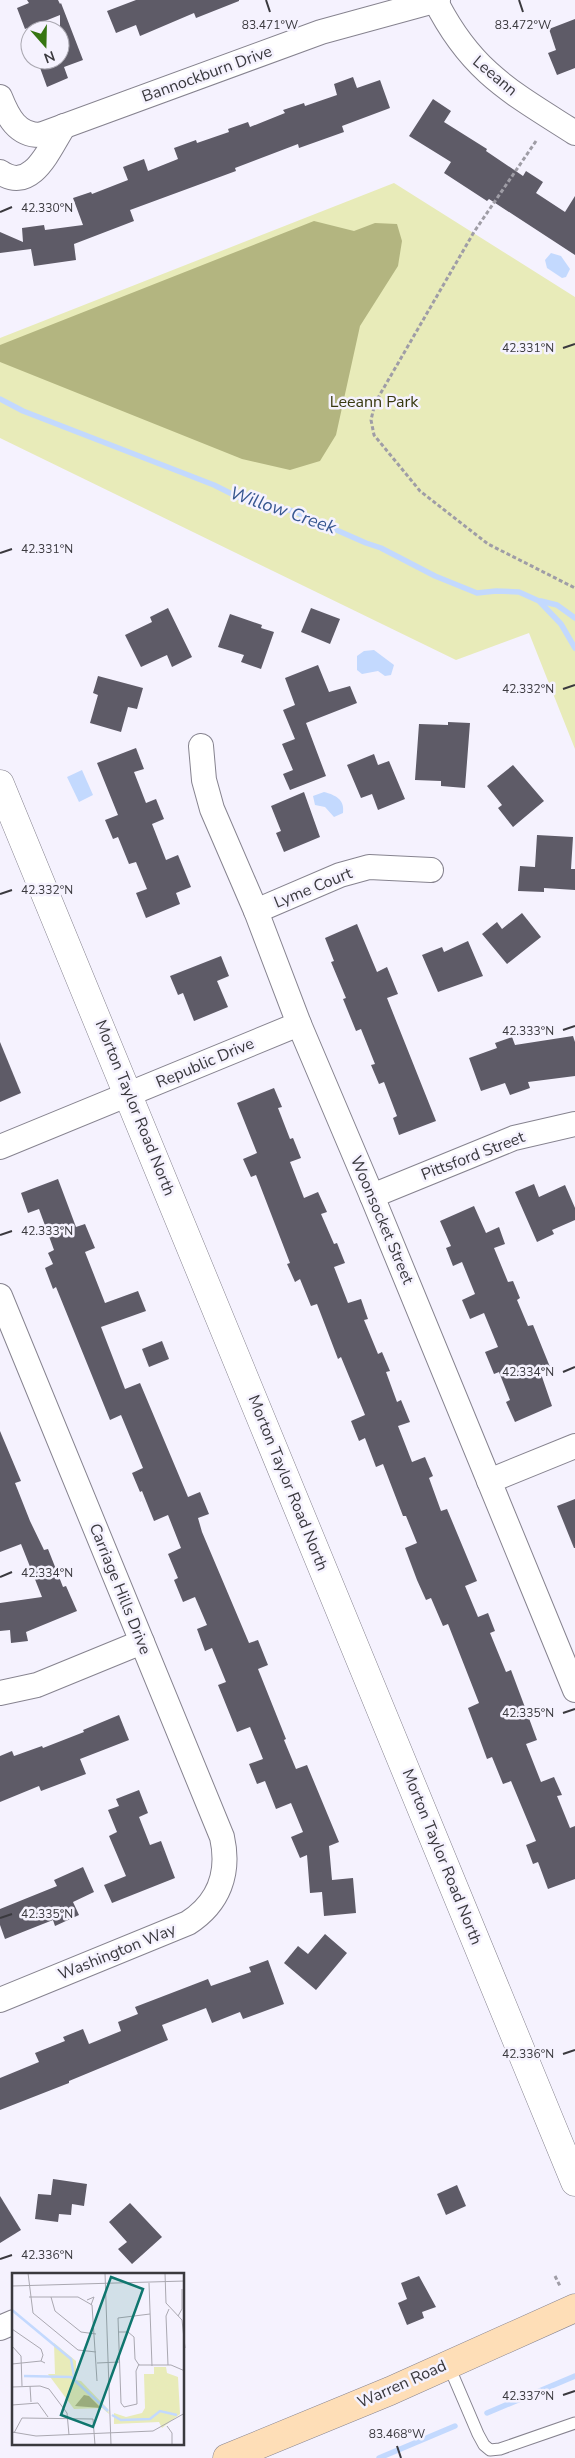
<svg xmlns="http://www.w3.org/2000/svg" width="575" height="2458" viewBox="0 0 575 2458" font-family="'Nunito Sans',sans-serif">
<style>
.green{fill:#e8ebb9}
.forest{fill:#b3b580}
.water{fill:#c3d9fe}
.lines{fill:none;stroke-linecap:round;stroke-linejoin:round}
.stream{stroke:#c3d9fe;stroke-width:5.5}
.building{fill:#5e5b67}
.service-casing{stroke:#86838f;stroke-width:13}
.minor-casing{stroke:#86838f;stroke-width:26}
.tertiary-casing{stroke:#86838f;stroke-width:29}
.secondary-casing{stroke:#86838f;stroke-width:29}
.path{stroke:#9f9da6;stroke-width:3;stroke-dasharray:4 2.5;stroke-linecap:butt}
.service{stroke:#fff;stroke-width:11}
.minor{stroke:#fff;stroke-width:24}
.tertiary{stroke:#fff;stroke-width:28}
.secondary{stroke:#fedeb7;stroke-width:28}
.ticks{fill:none;stroke:#3a393e;stroke-width:2}
.labels{text-anchor:middle;dominant-baseline:central;stroke-width:5;stroke-linejoin:round;paint-order:stroke}
.street-label{font-size:16px;fill:#3a393e;stroke:#f5f2fe}
.park-label{font-size:16px;fill:#37380e;stroke:#f5f2fe}
.water-label{font-size:18px;font-style:italic;fill:#365690;stroke:#f5f2fe}
.inset-river{fill:none;stroke:#c3d9fe;stroke-width:2.5}
.inset-road{fill:none;stroke:#aaa8b1;stroke-width:1}
.view{fill:#0f766e;fill-opacity:0.15;stroke:#0f766e;stroke-width:2.5}
.inset-edge{fill:none;stroke:#3a393e;stroke-width:2.5}
.ticks-label{font-size:12px;text-anchor:middle;fill:#3a393e;stroke:#f5f2fe;stroke-width:5;stroke-linejoin:round;paint-order:stroke}
</style>
<rect width="100%" height="100%" fill="#f5f2fe"/>
<!-- green -->
<polygon class="green" points="394,183 575,297 575,749 529,633 456,660 0,438 0,338"/>
<!-- forest -->
<polygon class="forest" points="314,221 354,231 375,223 397,224 402,241 398,266 360,326 336,435 320,461 290,470 242,459 0,362 0,345"/>
<!-- water -->
<g class="water">
<polygon points="551,253 561,256 570,269 566,277 562,278 547,268 545,260"/>
<polygon points="374,650 394,665 391,675 385,676 378,671 362,674 357,670 357,656 364,651"/>
<polygon points="82,770 93,795 79,802 67,777"/>
<path d="M324,792C335,795 345,799 343,813L334,817L325,807L315,805L313,796Z"/>
</g>
<g class="lines">
<!-- stream -->
<g class="stream">
<polyline points="0,399 23,411 214,485 242,499 293,511 366,543 381,548 435,576 477,593 496,591 519,592 539,601 561,624 575,648"/>
<polyline points="541,601 557,605 575,618"/>
<polyline points="487,2413 575,2376"/>
<polyline points="379,2458 455,2426"/>
</g>
</g>
<!-- building -->
<g class="building">
<polygon points="27,0 58,0 60,4 61,3 83,60 64,67 68,78 47,87 39,65 52,60 60,60 60,15 25,29 17,8 29,3"/>
<polygon points="136,0 239,0 239,1 196,18 194,13 140,36 136,25 116,33 107,11"/>
<polygon points="575,19 575,68 557,75 548,53 556,50 549,29"/>
<polygon points="353,77 357,88 380,80 390,108 342,126 344,132 299,148 298,144 235,168 236,171 130,210 134,221 74,244 76,260 34,266 31,249 0,253 0,232 23,242 22,228 44,225 45,230 83,225 73,198 91,192 92,194 128,180 123,167 144,159 148,171 178,159 174,148 196,140 197,143 229,132 228,129 248,122 250,127 285,113 283,110 304,103 305,106 337,95 334,84"/>
<polygon points="433,99 451,111 444,122 487,149 486,151 523,176 526,171 543,182 536,193 565,212 575,196 575,255 489,199 487,201 444,173 451,162 409,136"/>
<polygon points="168,608 192,657 172,667 167,655 141,667 125,635 152,622 150,617"/>
<polygon points="311,608 340,619 330,644 301,632"/>
<polygon points="230,614 262,625 261,628 274,632 261,669 241,662 244,655 218,647"/>
<polygon points="318,665 329,692 350,686 357,703 306,723 326,776 290,790 283,774 293,770 282,744 295,739 283,710 295,705 285,678"/>
<polygon points="98,676 143,688 137,709 128,707 121,732 90,723 98,695 93,693"/>
<polygon points="448,722 470,723 465,788 441,786 441,781 415,780 419,724 448,725"/>
<polygon points="136,748 144,769 134,772 146,803 156,799 164,819 152,824 166,860 178,855 191,887 176,893 180,904 146,918 136,893 147,889 136,862 129,864 118,837 113,839 105,820 118,815 97,763"/>
<polygon points="374,754 378,765 389,761 405,799 378,810 372,794 361,798 347,765"/>
<polygon points="513,765 544,801 513,827 498,808 502,805 487,786"/>
<polygon points="304,792 320,837 284,852 276,833 281,831 271,806"/>
<polygon points="537,835 573,837 571,869 575,869 575,890 544,888 544,892 518,891 520,866 535,867"/>
<polygon points="522,913 541,937 507,964 482,934 497,922 502,929"/>
<polygon points="357,924 377,972 387,967 398,994 387,998 436,1121 399,1135 393,1118 397,1116 384,1082 379,1084 371,1065 375,1064 361,1029 356,1031 343,999 346,998 331,962 334,961 325,938"/>
<polygon points="468,941 483,976 438,992 422,955 442,947 444,952"/>
<polygon points="221,956 229,976 217,981 228,1007 194,1021 183,993 178,995 170,976"/>
<polygon points="573,1036 575,1042 575,1076 528,1082 530,1088 510,1095 505,1083 481,1091 469,1058 497,1048 495,1043 512,1037 515,1045"/>
<polygon points="0,1042 21,1093 0,1102"/>
<polygon points="274,1088 282,1107 278,1108 290,1139 293,1138 301,1158 290,1162 304,1198 318,1192 327,1212 321,1214 334,1244 337,1243 345,1263 334,1267 348,1303 361,1299 368,1319 364,1320 378,1354 382,1352 390,1371 386,1372 397,1402 401,1400 410,1422 398,1426 412,1462 425,1457 433,1476 429,1478 441,1511 447,1509 477,1581 465,1586 478,1617 488,1613 495,1631 490,1633 506,1672 511,1670 523,1702 537,1740 526,1744 541,1782 554,1777 562,1795 557,1796 570,1828 575,1826 575,1879 548,1889 538,1862 533,1864 526,1845 536,1841 511,1781 503,1784 492,1757 487,1759 480,1740 468,1708 479,1703 448,1624 443,1626 431,1598 426,1600 417,1580 405,1548 417,1543 406,1516 403,1516 383,1464 376,1467 365,1438 359,1441 351,1421 365,1415 341,1357 338,1359 317,1304 311,1306 300,1279 295,1282 287,1264 290,1263 256,1175 251,1177 243,1159 257,1153 237,1103"/>
<polygon points="58,1179 76,1227 85,1224 95,1248 85,1252 105,1303 138,1291 146,1311 101,1327 125,1389 140,1383 188,1497 200,1492 209,1514 198,1518 202,1532 249,1643 258,1640 268,1665 258,1669 286,1739 284,1740 296,1769 307,1765 339,1842 329,1846 332,1880 353,1878 356,1913 324,1916 322,1892 310,1893 307,1855 300,1858 291,1837 303,1832 291,1803 276,1809 265,1781 257,1784 249,1764 263,1759 250,1727 237,1732 218,1685 226,1682 212,1648 205,1651 197,1629 207,1625 195,1597 183,1602 174,1580 178,1578 168,1554 181,1548 168,1515 154,1521 142,1491 140,1492 132,1473 143,1468 121,1415 110,1420 56,1287 53,1289 45,1268 53,1264 48,1253 54,1250 39,1209 28,1213 21,1193"/>
<polygon points="534,1184 539,1197 565,1185 575,1208 575,1220 552,1230 554,1234 537,1242 515,1192"/>
<polygon points="474,1206 486,1233 499,1227 505,1244 494,1248 508,1282 513,1281 520,1298 517,1300 528,1326 533,1325 550,1367 540,1371 552,1406 515,1422 506,1402 510,1400 499,1372 494,1374 485,1352 498,1347 484,1313 470,1319 462,1300 475,1294 462,1262 453,1266 446,1248 451,1246 440,1221"/>
<polygon points="162,1341 169,1359 149,1367 142,1349"/>
<polygon points="0,1431 21,1481 15,1483 30,1521 44,1550 48,1549 63,1587 66,1586 77,1611 26,1632 28,1641 11,1643 10,1630 0,1631 0,1603 42,1597 21,1544 0,1552"/>
<polygon points="575,1499 575,1548 574,1548 557,1506"/>
<polygon points="119,1715 129,1740 80,1759 86,1774 41,1791 39,1786 0,1802 0,1756 12,1751 14,1756 42,1746 43,1748 84,1732 83,1730"/>
<polygon points="139,1790 148,1813 139,1817 150,1845 161,1841 175,1878 112,1903 104,1885 126,1876 109,1836 117,1832 108,1810 119,1806 116,1799"/>
<polygon points="83,1867 94,1892 73,1902 79,1915 55,1926 53,1920 5,1939 0,1925 0,1909 57,1886 54,1880"/>
<polygon points="325,1934 347,1953 316,1990 284,1963 298,1946 308,1954"/>
<polygon points="268,1960 284,2004 243,2019 240,2012 212,2023 206,2008 162,2025 168,2040 69,2081 69,2083 0,2110 0,2078 39,2062 35,2053 65,2041 63,2037 83,2029 89,2044 121,2031 118,2022 138,2014 135,2007 208,1979 211,1986 251,1972 249,1967"/>
<polygon points="53,2179 87,2184 84,2206 72,2204 71,2215 59,2214 58,2222 35,2219 38,2194 51,2195"/>
<polygon points="457,2185 466,2206 446,2215 437,2194"/>
<polygon points="0,2196 21,2230 0,2243"/>
<polygon points="130,2203 162,2237 132,2264 118,2249 127,2242 109,2222"/>
<polygon points="419,2276 436,2307 422,2312 424,2318 407,2325 398,2303 407,2299 401,2283"/>
</g>
<g class="lines">
<defs>
<polyline id="service" points="448,2364 478,2434 484,2445 490,2450 500,2449 575,2423"/>
<g id="minor">
<path d="M435,0C471,72 511,92 575,133"/>
<path d="M0,97C8,117 17,135 40,135L321,32L438,0"/>
<path d="M0,172C32,194 49,149 64,126"/>
<polyline points="201,746 204,780 212,809 256,911 299,1024 372,1196 575,1690"/>
<polyline points="256,911 340,875 369,867 431,870"/>
<polyline points="0,1147 299,1024"/>
<polyline points="372,1196 514,1138 575,1124"/>
<path d="M0,1296L222,1837C230,1873 219,1903 188,1923L0,2000"/>
<polyline points="489,1481 575,1446"/>
<polyline points="0,1693 37,1685 142,1642"/>
<polyline points="0,2328 14,2322"/>
</g>
<polyline id="tertiary" points="0,784 575,2182"/>
<polyline id="secondary" points="227,2458 390,2391 575,2308"/>
</defs>
<!-- service casing -->
<use href="#service" class="service-casing"/>
<!-- minor casing -->
<use href="#minor" class="minor-casing"/>
<!-- tertiary casing -->
<use href="#tertiary" class="tertiary-casing"/>
<!-- secondary casing -->
<use href="#secondary" class="secondary-casing"/>
<!-- path -->
<g class="path">
<polyline points="536,141 474,232 375,403 371,420 374,435 420,491 488,544 575,588"/>
<polyline points="555,2276 560,2286"/>
</g>
<!-- service -->
<use href="#service" class="service"/>
<!-- minor -->
<use href="#minor" class="minor"/>
<!-- tertiary -->
<use href="#tertiary" class="tertiary"/>
<!-- secondary -->
<use href="#secondary" class="secondary"/>
</g>
<!-- ticks -->
<path class="ticks" d="M266,0L270,12M519,0L523,12M0,212L12,207M563,348L575,344M0,553L12,549M563,689L575,685M0,894L12,890M563,1030L575,1026M0,1235L12,1231M563,1372L575,1367M0,1577L12,1572M563,1713L575,1709M0,1918L12,1914M563,2054L575,2050M0,2259L12,2255M563,2395L575,2391M397,2446L401,2458"/>
<g class="labels">
<!-- street labels -->
<g class="street-label">
<text transform="translate(207 74) rotate(-20)">Bannockburn Drive</text>
<text transform="translate(495 76) rotate(40)">Leeann</text>
<text transform="translate(313 888) rotate(-22)">Lyme Court</text>
<text transform="translate(205 1063) rotate(-23)">Republic Drive</text>
<text transform="translate(135 1108) rotate(68)">Morton Taylor Road North</text>
<text transform="translate(473 1156) rotate(-21)">Pittsford Street</text>
<text transform="translate(382 1220) rotate(67)">Woonsocket Street</text>
<text transform="translate(288 1483) rotate(68)">Morton Taylor Road North</text>
<text transform="translate(120 1589) rotate(68)">Carriage Hills Drive</text>
<text transform="translate(442 1857) rotate(68)">Morton Taylor Road North</text>
<text transform="translate(117 1952) rotate(-22)">Washington Way</text>
<text transform="translate(402 2384) rotate(-24)">Warren Road</text>
</g>
<!-- park labels -->
<g class="park-label">
<text x="374" y="402">Leeann Park</text>
</g>
<!-- water labels -->
<g class="water-label">
<text transform="translate(283 510) rotate(19)">Willow Creek</text>
</g>
</g>
<!-- overview -->
<g transform="translate(12 2273)">
<rect width="172" height="172" fill="#f5f2fe"/>
<path d="M42,70L64,88V107L69,108L96,136L97,141L90,135L62,136L36,101H43ZM142,94H154L155,100L166,104L168,141L150,155L147,149L102,151V140L114,144L130,140L133,135L132,101H142Z" fill="#e8ebb9"/>
<path d="M72,122L77,123L89,135L63,133Z" fill="#b3b580"/>
<path class="inset-river" d="M0,37L59,86L63,109M12,103L59,104L96,138M100,142L109,147L138,146L148,138L165,142"/>
<path class="inset-road" d="M16,0L21,40L66,77L84,79M93,0L99,172M153,0L154,30L170,47L173,75M137,10L140,93M0,13L173,8M17,24H66L80,32L85,108M39,24L43,38L69,59L84,61M75,27L82,24L79,32M166,43L170,36V16M0,56L29,76L31,82L29,88L33,90M106,59H116L122,64L123,86L127,92H159L173,98M0,73L9,83L10,113M85,90L108,89M0,91L29,88M127,91L124,98L125,131L112,134L109,130L106,45L138,41M156,92L154,43L157,36M18,113L19,129M0,114L28,113L37,116L55,140L57,162M0,132L26,130L36,144M155,153L160,160V172M0,159L24,163L141,158L173,140M2,160L10,145L81,146L83,172"/>
<path class="view" d="M99,4L131,16L81,154L49,142Z"/>
<rect width="172" height="172" class="inset-edge"/>
</g>
<g class="ticks-label">
<text x="270" y="29">83.471°W</text>
<text x="523" y="29">83.472°W</text>
<text x="47" y="212">42.330°N</text>
<text x="528" y="352">42.331°N</text>
<text x="47" y="553">42.331°N</text>
<text x="528" y="693">42.332°N</text>
<text x="47" y="894">42.332°N</text>
<text x="528" y="1035">42.333°N</text>
<text x="47" y="1235">42.333°N</text>
<text x="528" y="1376">42.334°N</text>
<text x="47" y="1577">42.334°N</text>
<text x="528" y="1717">42.335°N</text>
<text x="47" y="1918">42.335°N</text>
<text x="528" y="2058">42.336°N</text>
<text x="47" y="2259">42.336°N</text>
<text x="528" y="2400">42.337°N</text>
<text x="397" y="2438">83.468°W</text>
</g>
<!-- north arrow -->
<g transform="translate(45 45) rotate(160)"><circle r="24" fill="#f5f2fe" stroke="#aaa8b1"/>
<path d="M0-4L9 19L0 12L-9 19Z" fill="#367612"/>
<text y="-8" font-size="14" font-weight="bold" text-anchor="middle" fill="#3a393e">N</text>
</g>
</svg>
